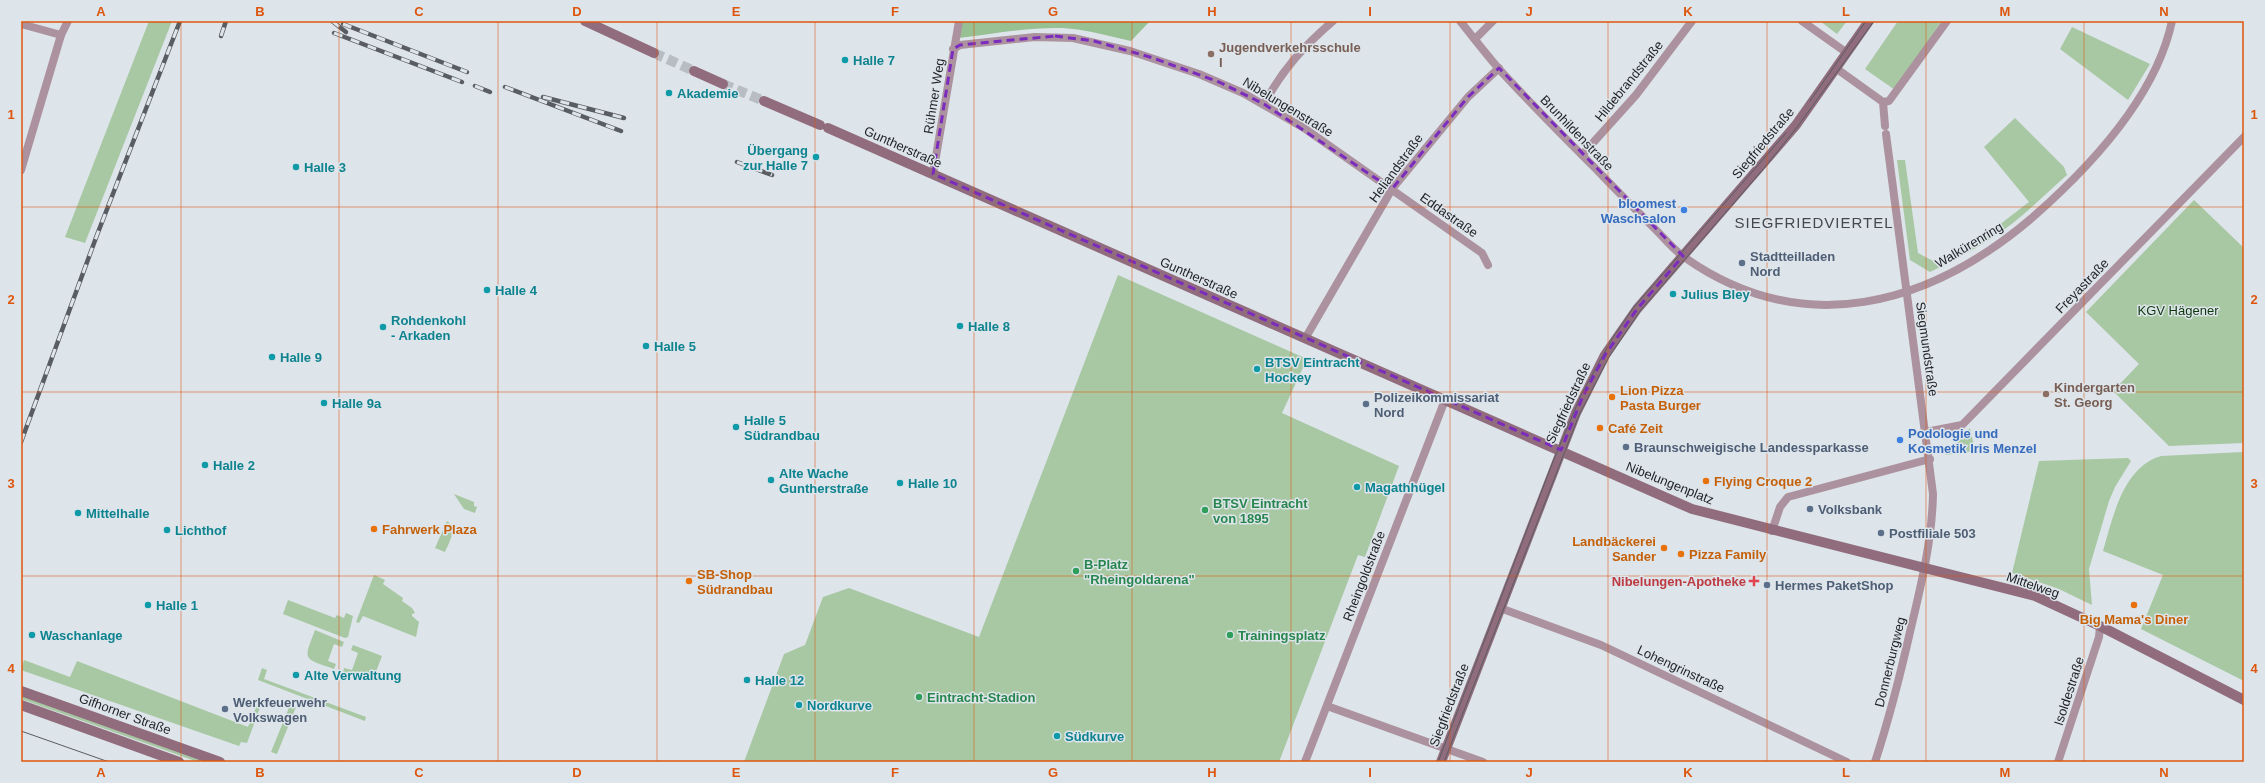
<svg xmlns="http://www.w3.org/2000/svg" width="2265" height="783" viewBox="0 0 2265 783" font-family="Arial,sans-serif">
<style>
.green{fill:#a7c8a3}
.forest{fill:#97c093}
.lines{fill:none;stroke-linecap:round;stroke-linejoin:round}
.secondary-tunnel{stroke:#b7bdc2;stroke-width:10;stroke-dasharray:10 5;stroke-linecap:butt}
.street{stroke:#ac929e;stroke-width:8}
.secondary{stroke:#906c7d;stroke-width:10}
.tram{stroke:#595d61;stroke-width:1}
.rail-casing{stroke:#595d61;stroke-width:4.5}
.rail{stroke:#dde4ea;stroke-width:3;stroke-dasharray:9;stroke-linecap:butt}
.marked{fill:none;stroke:#7b2cbf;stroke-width:3;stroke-dasharray:8 5;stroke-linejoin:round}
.grid{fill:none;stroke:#de560d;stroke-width:1;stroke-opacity:0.55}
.education-dot{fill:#8d6e63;stroke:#dde4ea;stroke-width:1.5}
.culture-dot{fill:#0f9aa8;stroke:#dde4ea;stroke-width:1.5}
.shop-dot{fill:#3f7fe0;stroke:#dde4ea;stroke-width:1.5}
.service-dot{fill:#5c6f8a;stroke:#dde4ea;stroke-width:1.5}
.food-dot{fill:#e8710a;stroke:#dde4ea;stroke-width:1.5}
.leisure-dot{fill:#2e9e5b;stroke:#dde4ea;stroke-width:1.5}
.health-dot{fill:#e0444e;stroke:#dde4ea;stroke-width:1.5}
.labels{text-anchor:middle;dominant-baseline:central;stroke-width:3;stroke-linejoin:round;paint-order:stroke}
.education-label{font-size:13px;font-weight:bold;fill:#785e54;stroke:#dde4ea;text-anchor:start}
.culture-label{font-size:13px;font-weight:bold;fill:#0d838f;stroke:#dde4ea;text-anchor:start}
.street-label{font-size:13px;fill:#1e2023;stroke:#dde4ea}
.shop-label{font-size:13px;font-weight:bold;fill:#366cbe;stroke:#dde4ea;text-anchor:end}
.service-label{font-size:13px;font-weight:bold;fill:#4e5e75;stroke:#dde4ea;text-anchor:start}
.park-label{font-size:13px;fill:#0d380c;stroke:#dde4ea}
.food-label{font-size:13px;font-weight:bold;fill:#c56008;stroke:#dde4ea;text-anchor:start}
.leisure-label{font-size:13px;font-weight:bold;fill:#27864d;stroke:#dde4ea;text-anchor:start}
.health-label{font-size:13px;font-weight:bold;fill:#be3a42;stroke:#dde4ea;text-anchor:end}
.quarter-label{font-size:15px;letter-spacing:1px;fill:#42484d;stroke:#dde4ea}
.neatline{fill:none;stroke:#de560d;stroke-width:1.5}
.grid-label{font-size:13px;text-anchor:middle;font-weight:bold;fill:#de560d}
</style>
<rect width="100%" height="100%" fill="#dde4ea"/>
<!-- green -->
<g class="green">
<polygon points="149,21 172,21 85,243 65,237"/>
<polygon points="1820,21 1847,21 1837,34"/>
<polygon points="1898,21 1942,21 1895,90 1865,69"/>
<polygon points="2072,27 2150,64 2128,100 2060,49"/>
<path d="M2015,118L2064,167L2067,175C2042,197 2018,222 1989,240C1970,252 1950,262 1930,272L1910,260L1897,160H1905L1918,253L1937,263L1990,232L2029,202L1984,147Z"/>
<polygon points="2194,200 2244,248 2244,443 2169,446 2113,391 2139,364 2086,312"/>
<polygon points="1118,275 1307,359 1282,413 1399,466 1365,557 1358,555 1279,762 744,762 784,654 805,645 823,597 849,588 979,637"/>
<polygon points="1970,428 1975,451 1945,455"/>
<path d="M2244,452V681L2141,629L2163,575L2103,551C2113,517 2123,467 2161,456Z"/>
<polygon points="2128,458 2131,461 2115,487 2109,501 2089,569 2092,605 2059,589 2012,573 2039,461"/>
<polygon points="454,494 474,502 474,506 477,507 475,513 464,509"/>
<path d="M447,521C458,528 449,543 445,552L435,548Z"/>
<polygon points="374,575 385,580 383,584 403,598 402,601 412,608 415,613 412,614 412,616 419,622 416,637 363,616 359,623 356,622"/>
<polygon points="288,600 335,618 337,615 344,618 346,613 353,616 348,637 345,638 283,614"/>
<path d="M315,630L344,642L342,647L334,644L328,661L336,664L334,669C303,658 303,661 315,630Z"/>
<polygon points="353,645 382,656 374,677 369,681 343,673 344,668 352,670 358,653 351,650"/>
<polygon points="24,660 70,677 77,661 248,727 259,700 262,702 247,743 241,742 239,746 21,670"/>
<polygon points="262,668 267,670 264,679 366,717 365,721 258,680"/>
<polygon points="21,696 206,762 198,762 21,699"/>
<polygon points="290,705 296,707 277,754 271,752"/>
</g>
<!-- forest -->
<path class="forest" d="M962,21H1150L1131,41C1108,36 1085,29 1062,28C1027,27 992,34 958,38Z"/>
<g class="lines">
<!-- secondary-tunnel -->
<g class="secondary-tunnel">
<polyline points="654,53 694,71"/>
<polyline points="723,84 764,101"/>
</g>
<!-- street -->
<g class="street">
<path d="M1460,21C1473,37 1486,54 1499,69C1530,103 1563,136 1596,169C1616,190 1636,210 1656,230C1665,239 1674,250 1684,257C1803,341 1929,306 2033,217C2090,167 2156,97 2172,21"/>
<polyline points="1802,21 1847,53"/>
<polyline points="21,24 61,35"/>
<polyline points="1475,39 1493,21"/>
<polyline points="953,49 960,45 1035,37 1073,38 1130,51 1199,74 1243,93 1304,128 1482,253 1488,265"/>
<polyline points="1837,69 1883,102 1889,101 1947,21"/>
<polyline points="1883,102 1885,126"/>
<path d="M1264,104C1283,69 1303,47 1333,21"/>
<polyline points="1582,155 1636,95 1692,21"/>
<polyline points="21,170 61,35 68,21"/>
<polyline points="933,174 959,21"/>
<polyline points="1306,337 1392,189 1468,97 1499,68"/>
<polyline points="1926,432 1962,425 1966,421 2244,137"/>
<polyline points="1772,531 1780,507 1788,497 1930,459"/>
<polyline points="1500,608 1601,645 1847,762"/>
<polyline points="1327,706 1483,762"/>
<polyline points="1305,762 1445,400"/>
<path d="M1875,762C1889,719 1900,676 1910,632C1921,586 1932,541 1933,494L1886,134"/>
<polyline points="2058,762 2099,637 2100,626"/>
</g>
<!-- secondary -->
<g class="secondary">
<polyline points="585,21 654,53"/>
<polyline points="694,71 723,84"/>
<polyline points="764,101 820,125"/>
<polyline points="828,128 1692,509 2035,596 2100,626 2244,700"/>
<polyline points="21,691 220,762"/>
<polyline points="21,705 179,762"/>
<polyline points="1441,762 1576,413 1605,355 1637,309 1796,125 1869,21"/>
</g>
<!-- tram -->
<g class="tram">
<polyline points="1810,101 1866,21"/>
<polyline points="21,731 109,762"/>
<polyline points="1438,762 1554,459 1581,395 1612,339 1634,307 1786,133"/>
<polyline points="1444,762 1579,415 1609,357 1640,311 1765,167 1798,126 1874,21"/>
</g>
<defs>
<g id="rail">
<polyline points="332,21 346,32"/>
<polyline points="343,24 467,72"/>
<polyline points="334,33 462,82"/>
<polyline points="221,36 226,21"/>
<polyline points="475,86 490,92"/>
<polyline points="505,87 621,131"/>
<polyline points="543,97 624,118"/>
<polyline points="737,162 772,175"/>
<polyline points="21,442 97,235 180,21"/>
</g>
</defs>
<!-- rail casing -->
<use href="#rail" class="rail-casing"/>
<!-- rail -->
<use href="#rail" class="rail"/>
</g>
<!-- marked area -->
<path class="marked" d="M1055,36L1094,41L1153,58L1219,82L1264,104L1392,189L1468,97L1499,68L1683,256L1637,309L1605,355L1583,396L1561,450L933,174L953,49L960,45Z"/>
<!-- grid -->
<path class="grid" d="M181,21V762M339,21V762M498,21V762M657,21V762M815,21V762M974,21V762M1132,21V762M1291,21V762M1450,21V762M1608,21V762M1767,21V762M1926,21V762M2084,21V762M21,207H2244M21,392H2244M21,576H2244"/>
<!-- markers -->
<g class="education-dot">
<circle cx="1211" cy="54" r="4"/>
<circle cx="2046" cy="394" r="4"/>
</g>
<g class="culture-dot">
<circle cx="845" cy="60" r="4"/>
<circle cx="669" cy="93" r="4"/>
<circle cx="816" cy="157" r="4"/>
<circle cx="296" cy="167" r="4"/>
<circle cx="487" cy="290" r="4"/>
<circle cx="1673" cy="294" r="4"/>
<circle cx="960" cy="326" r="4"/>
<circle cx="383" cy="327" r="4"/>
<circle cx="646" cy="346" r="4"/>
<circle cx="272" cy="357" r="4"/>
<circle cx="1257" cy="369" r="4"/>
<circle cx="324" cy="403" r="4"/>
<circle cx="736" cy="427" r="4"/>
<circle cx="205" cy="465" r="4"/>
<circle cx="771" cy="480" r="4"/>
<circle cx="900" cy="483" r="4"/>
<circle cx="1357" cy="487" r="4"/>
<circle cx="78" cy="513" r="4"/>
<circle cx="167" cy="530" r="4"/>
<circle cx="148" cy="605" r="4"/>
<circle cx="32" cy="635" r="4"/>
<circle cx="296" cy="675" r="4"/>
<circle cx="747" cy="680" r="4"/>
<circle cx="799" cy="705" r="4"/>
<circle cx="1057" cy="736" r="4"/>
</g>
<g class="shop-dot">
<circle cx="1684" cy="210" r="4"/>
<circle cx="1900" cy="440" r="4"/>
</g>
<g class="service-dot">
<circle cx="1742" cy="263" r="4"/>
<circle cx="1366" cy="404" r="4"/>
<circle cx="1626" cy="447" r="4"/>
<circle cx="1810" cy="509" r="4"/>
<circle cx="1881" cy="533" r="4"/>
<circle cx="1767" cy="585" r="4"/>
<circle cx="225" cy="709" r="4"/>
</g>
<g class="food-dot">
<circle cx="1612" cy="397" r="4"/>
<circle cx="1600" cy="428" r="4"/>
<circle cx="1706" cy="481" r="4"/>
<circle cx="374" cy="529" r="4"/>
<circle cx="1664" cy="548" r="4"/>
<circle cx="1681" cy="554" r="4"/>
<circle cx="689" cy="581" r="4"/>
<circle cx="2134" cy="605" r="4"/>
</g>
<g class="leisure-dot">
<circle cx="1205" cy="510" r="4"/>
<circle cx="1076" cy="571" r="4"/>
<circle cx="1230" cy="635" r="4"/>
<circle cx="919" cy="697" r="4"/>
</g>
<path class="health-dot" d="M1752 575h4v4h4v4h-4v4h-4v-4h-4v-4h4z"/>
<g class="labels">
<!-- education labels -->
<g class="education-label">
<text x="1219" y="47">Jugendverkehrsschule<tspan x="1219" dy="15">I</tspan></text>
<text x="2054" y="387">Kindergarten<tspan x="2054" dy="15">St. Georg</tspan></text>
</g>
<!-- culture labels -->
<g class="culture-label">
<text x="853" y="60">Halle 7</text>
<text x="677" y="93">Akademie</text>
<text x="808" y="150" text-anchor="end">Übergang<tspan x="808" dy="15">zur Halle 7</tspan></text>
<text x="304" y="167">Halle 3</text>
<text x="495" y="290">Halle 4</text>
<text x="1681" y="294">Julius Bley</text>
<text x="391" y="320">Rohdenkohl<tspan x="391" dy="15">- Arkaden</tspan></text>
<text x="968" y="326">Halle 8</text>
<text x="654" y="346">Halle 5</text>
<text x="280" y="357">Halle 9</text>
<text x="1265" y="362">BTSV Eintracht<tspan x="1265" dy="15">Hockey</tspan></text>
<text x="332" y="403">Halle 9a</text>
<text x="744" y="420">Halle 5<tspan x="744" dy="15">Südrandbau</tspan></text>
<text x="213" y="465">Halle 2</text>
<text x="779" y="473">Alte Wache<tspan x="779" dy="15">Guntherstraße</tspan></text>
<text x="908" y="483">Halle 10</text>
<text x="1365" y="487">Magathhügel</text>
<text x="86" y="513">Mittelhalle</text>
<text x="175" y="530">Lichthof</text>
<text x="156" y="605">Halle 1</text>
<text x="40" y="635">Waschanlage</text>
<text x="304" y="675">Alte Verwaltung</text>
<text x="755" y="680">Halle 12</text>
<text x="807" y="705">Nordkurve</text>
<text x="1065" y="736">Südkurve</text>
</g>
<!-- street labels -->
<g class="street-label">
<text transform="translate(1629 81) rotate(-51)">Hildebrandstraße</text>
<text transform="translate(934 96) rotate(-81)">Rühmer Weg</text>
<text transform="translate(1288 107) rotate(31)">Nibelungenstraße</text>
<text transform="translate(1577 133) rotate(46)">Brunhildenstraße</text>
<text transform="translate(1763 143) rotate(-50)">Siegfriedstraße</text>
<text transform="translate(903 147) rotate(24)">Guntherstraße</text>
<text transform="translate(1396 168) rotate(-54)">Heliandstraße</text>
<text transform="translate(1449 215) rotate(35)">Eddastraße</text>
<text transform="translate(1969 245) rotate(-31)">Walkürenring</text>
<text transform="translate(1199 278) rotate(24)">Guntherstraße</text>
<text transform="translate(2082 286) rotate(-46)">Freyastraße</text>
<text transform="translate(1927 349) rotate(82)">Siegmundstraße</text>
<text transform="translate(1568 403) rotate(-65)">Siegfriedstraße</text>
<text transform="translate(1670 483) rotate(22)">Nibelungenplatz</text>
<text transform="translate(1364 576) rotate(-69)">Rheingoldstraße</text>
<text transform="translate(2033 585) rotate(19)">Mittelweg</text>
<text transform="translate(1890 662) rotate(-76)">Donnerburgweg</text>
<text transform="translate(1681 669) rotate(25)">Lohengrinstraße</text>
<text transform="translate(2069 691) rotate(-72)">Isoldestraße</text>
<text transform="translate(1449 705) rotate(-69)">Siegfriedstraße</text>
<text transform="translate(125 714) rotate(20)">Gifhorner Straße</text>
</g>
<!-- shop labels -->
<g class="shop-label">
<text x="1676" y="203">bloomest<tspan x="1676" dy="15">Waschsalon</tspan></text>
<text x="1908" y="433" text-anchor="start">Podologie und<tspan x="1908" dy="15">Kosmetik Iris Menzel</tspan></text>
</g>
<!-- service labels -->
<g class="service-label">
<text x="1750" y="256">Stadtteilladen<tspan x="1750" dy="15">Nord</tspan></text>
<text x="1374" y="397">Polizeikommissariat<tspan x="1374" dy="15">Nord</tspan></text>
<text x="1634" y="447">Braunschweigische Landessparkasse</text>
<text x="1818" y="509">Volksbank</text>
<text x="1889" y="533">Postfiliale 503</text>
<text x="1775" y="585">Hermes PaketShop</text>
<text x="233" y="702">Werkfeuerwehr<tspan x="233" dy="15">Volkswagen</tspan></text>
</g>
<!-- park labels -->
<g class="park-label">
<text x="2178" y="310">KGV Hägener</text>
</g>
<!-- food labels -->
<g class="food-label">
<text x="1620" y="390">Lion Pizza<tspan x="1620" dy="15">Pasta Burger</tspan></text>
<text x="1608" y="428">Café Zeit</text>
<text x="1714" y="481">Flying Croque 2</text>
<text x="382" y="529">Fahrwerk Plaza</text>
<text x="1656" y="541" text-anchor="end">Landbäckerei<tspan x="1656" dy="15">Sander</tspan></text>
<text x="1689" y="554">Pizza Family</text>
<text x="697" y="574">SB-Shop<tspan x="697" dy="15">Südrandbau</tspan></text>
<text x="2134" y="619" text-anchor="middle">Big Mama's Diner</text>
</g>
<!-- leisure labels -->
<g class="leisure-label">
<text x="1213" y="503">BTSV Eintracht<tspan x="1213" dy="15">von 1895</tspan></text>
<text x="1084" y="564">B-Platz<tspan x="1084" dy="15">"Rheingoldarena"</tspan></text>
<text x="1238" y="635">Trainingsplatz</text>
<text x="927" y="697">Eintracht-Stadion</text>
</g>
<!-- health labels -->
<g class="health-label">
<text x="1746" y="581">Nibelungen-Apotheke</text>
</g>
<!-- quarter labels -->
<g class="quarter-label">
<text x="1814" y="222">SIEGFRIEDVIERTEL</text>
</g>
</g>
<!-- border -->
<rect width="2265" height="783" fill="none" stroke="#dde4ea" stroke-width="44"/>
<rect x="22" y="22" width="2221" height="739" class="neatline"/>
<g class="grid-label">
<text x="101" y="16">A</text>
<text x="260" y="16">B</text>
<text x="419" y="16">C</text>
<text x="577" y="16">D</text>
<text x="736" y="16">E</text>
<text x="895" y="16">F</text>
<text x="1053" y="16">G</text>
<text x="1212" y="16">H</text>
<text x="1370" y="16">I</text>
<text x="1529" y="16">J</text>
<text x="1688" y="16">K</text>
<text x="1846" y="16">L</text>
<text x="2005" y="16">M</text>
<text x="2164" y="16">N</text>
<text x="11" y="119">1</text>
<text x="2254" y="119">1</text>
<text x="11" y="304">2</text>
<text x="2254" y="304">2</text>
<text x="11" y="488">3</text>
<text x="2254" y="488">3</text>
<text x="11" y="673">4</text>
<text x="2254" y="673">4</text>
<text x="101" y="777">A</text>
<text x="260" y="777">B</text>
<text x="419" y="777">C</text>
<text x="577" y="777">D</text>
<text x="736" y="777">E</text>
<text x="895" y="777">F</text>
<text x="1053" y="777">G</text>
<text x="1212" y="777">H</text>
<text x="1370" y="777">I</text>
<text x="1529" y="777">J</text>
<text x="1688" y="777">K</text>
<text x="1846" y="777">L</text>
<text x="2005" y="777">M</text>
<text x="2164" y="777">N</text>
</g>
</svg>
